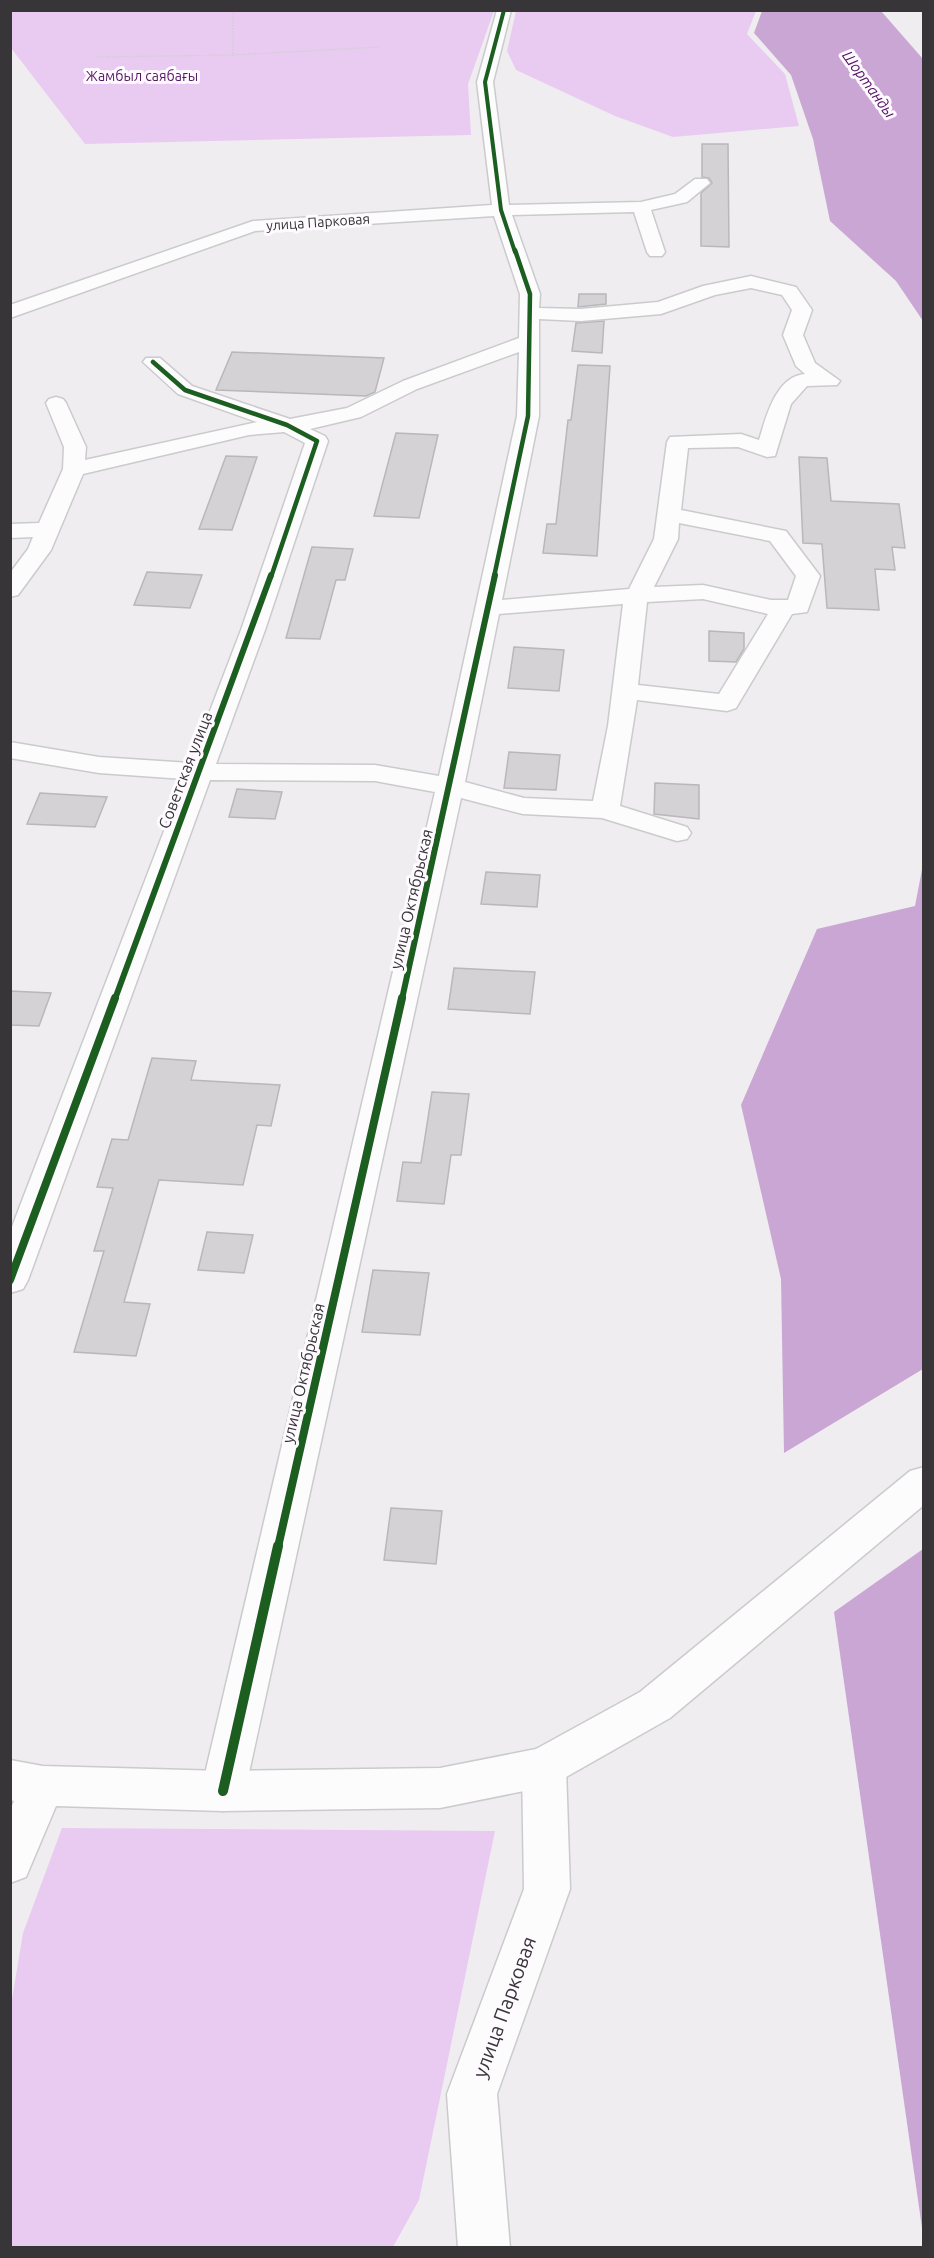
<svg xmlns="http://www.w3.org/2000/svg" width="934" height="2258" viewBox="0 0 934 2258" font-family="Ubuntu,sans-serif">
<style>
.green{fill:#e9cbf2}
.water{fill:#caa6d4}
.building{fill:#d4d2d4;stroke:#b9b7b9;stroke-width:1.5}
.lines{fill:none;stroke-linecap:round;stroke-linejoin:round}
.minor-casing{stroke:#cbcacc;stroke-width:3}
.tertiary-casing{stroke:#cbcacc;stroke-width:3}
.path{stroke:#cfcfcf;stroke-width:1.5;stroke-dasharray:1.5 1.5;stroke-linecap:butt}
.minor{fill:#fdfcfd;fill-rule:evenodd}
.tertiary{fill:#fdfcfd;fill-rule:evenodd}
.cycleway-far4-casing{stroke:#fefaff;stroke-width:5}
.cycleway-far3-casing{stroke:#fefaff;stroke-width:7}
.cycleway-far2-casing{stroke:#fefaff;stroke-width:9}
.cycleway-far1-casing{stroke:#fefaff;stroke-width:12}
.cycleway-casing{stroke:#fefaff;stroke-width:14}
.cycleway-far4{stroke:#1b5e20;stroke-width:4}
.cycleway-far3{stroke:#1b5e20;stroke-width:4.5}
.cycleway-far2{stroke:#1b5e20;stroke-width:6}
.cycleway-far1{stroke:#1b5e20;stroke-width:8}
.cycleway{stroke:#1b5e20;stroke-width:10}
.labels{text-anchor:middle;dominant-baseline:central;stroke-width:6;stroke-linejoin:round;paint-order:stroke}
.far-park-label{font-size:14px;fill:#551665;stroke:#fefaff}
.far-street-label{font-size:14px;fill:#373537;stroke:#fefaff}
.far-water-label{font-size:15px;font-style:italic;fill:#500f5f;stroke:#fefaff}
.street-label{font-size:16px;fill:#373537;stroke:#fefaff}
.near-street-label{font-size:20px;fill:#373537;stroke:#fefaff}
</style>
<rect width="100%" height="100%" fill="#f0edf1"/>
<!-- green -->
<g class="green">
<polygon points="11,10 494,10 494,11 468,84 471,135 85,144 11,48"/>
<polygon points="516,11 756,11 747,34 785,74 799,126 673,137 615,116 516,70 507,51"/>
<polygon points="62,1828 495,1831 419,2200 393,2247 11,2247 11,2005 23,1933"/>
</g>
<!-- water -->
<g class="water">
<polygon points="762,11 881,11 923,59 923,321 896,281 830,221 813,139 791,75 754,33"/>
<polygon points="923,864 923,1369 784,1453 781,1279 741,1105 817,929 915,906"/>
<polygon points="923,1549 923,2235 834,1612"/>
</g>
<!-- building -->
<g class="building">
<polygon points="702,144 728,144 729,247 701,246 701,193 712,183 709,178 702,177"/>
<polygon points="579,294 606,294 606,304 578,307"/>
<polygon points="604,321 602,353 572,351 576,323"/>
<polygon points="232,352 384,358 375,392 366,396 216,390"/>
<polygon points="578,365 610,366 597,556 543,553 547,524 556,524 568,420 571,420"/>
<polygon points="396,433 438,435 419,518 374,516"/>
<polygon points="226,456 257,457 232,530 199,529"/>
<polygon points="799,457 827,458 831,501 899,504 905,548 892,547 895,570 875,569 879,610 827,608 822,544 803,543"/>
<polygon points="312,547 353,549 345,580 336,580 320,639 286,638"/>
<polygon points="147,572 202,575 190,608 134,605"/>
<polygon points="709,631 744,633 744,649 736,662 709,661"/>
<polygon points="514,647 564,650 559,691 508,688"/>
<polygon points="509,752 560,755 556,790 504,788"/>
<polygon points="655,783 699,785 699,819 654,814"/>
<polygon points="237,789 282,792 275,819 229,817"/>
<polygon points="40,793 107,797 95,827 27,824"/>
<polygon points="486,872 540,875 537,907 481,904"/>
<polygon points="454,968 535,972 530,1014 448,1009"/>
<polygon points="10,991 51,993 39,1026 10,1025"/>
<polygon points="152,1058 196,1061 191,1080 280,1085 271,1126 257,1125 243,1185 159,1180 124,1302 150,1304 136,1356 74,1352 104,1251 94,1251 113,1188 97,1187 112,1139 128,1140"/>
<polygon points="432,1092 469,1094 461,1155 451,1155 444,1204 397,1201 403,1162 421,1163"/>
<polygon points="207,1232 253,1235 244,1273 198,1270"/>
<polygon points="373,1270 429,1273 420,1335 362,1332"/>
<polygon points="391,1508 442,1511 436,1564 384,1560"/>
</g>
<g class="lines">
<defs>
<g id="minor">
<path d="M497,10H511L493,82L509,205L641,202L675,194L695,179H707L710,183L687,202L651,210L665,252L662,256H650L647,252L634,212L512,215L540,294L539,308L581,309L658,302L703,286L751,276L796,287L812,310L803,335L815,363L840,381L837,385L807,386L791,404L775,456L767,457L738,447L688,448L681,510L786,531L820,576L807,612L792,614L736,708L727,711L637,700L620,806L687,827L691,833L687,839L677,841L602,818L523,814L461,798L245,1791L239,1805L223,1811L207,1805L201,1791L435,792L375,781L210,780L28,1280L23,1289L10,1293V1232L184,779L99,773L10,758V742L99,757L190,763L241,630L305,443L284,432L249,435L83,474L51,550L18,595L10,597V573L28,549L33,537L10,538V524L39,523L63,469L64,447L46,403L49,399L56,397L63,399L66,403L86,447L85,460L257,422L178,394L143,362L146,358H160L192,386L290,419L347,408L403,381L519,338L520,294L494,216L255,231L10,318V305L253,221L492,205L477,82ZM751,288L782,295L792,310L783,335L796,366L805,374C776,376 766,417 759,440L741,434L670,437L667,442L654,539L629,589L502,600L539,416V319L581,321L661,314L715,295ZM519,352L517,416L439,776L375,765L216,764L265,630L328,441L325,436L310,429L361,417L417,389ZM679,523L770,541L796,576L788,600H771L703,585L654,587L678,539ZM703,599L768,614L719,694L638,685L647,602ZM623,604L608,726L593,801L524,798L465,782L499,614Z"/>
<polygon points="544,1747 559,1753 566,1767 570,1889 497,2094 510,2248 458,2248 447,2094 524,1889 522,1767 529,1753"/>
</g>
<polygon id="tertiary" points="924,1467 924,1505 670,1718 559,1781 544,1787 440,1808 223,1811 56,1806 26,1877 10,1883 10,1810 14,1801 10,1800 10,1760 43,1766 223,1771 440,1768 536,1749 640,1692 910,1471"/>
</defs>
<!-- minor casing -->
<use href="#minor" class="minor-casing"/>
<!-- tertiary casing -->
<use href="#tertiary" class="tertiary-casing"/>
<!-- path -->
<g class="path">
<polyline points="233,10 233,55 379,47"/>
<polyline points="97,57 233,55"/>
</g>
<!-- minor -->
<use href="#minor" class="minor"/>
<!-- tertiary -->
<use href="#tertiary" class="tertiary"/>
<defs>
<polyline id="cycleway-far4" points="504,10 485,82 501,210 515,252"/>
<g id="cycleway-far3">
<polyline points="153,362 185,390 287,425 317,441 271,577"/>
<polyline points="494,577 528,416 530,294 515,250"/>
</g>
<g id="cycleway-far2">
<polyline points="115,999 271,575"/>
<polyline points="402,999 495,575"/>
</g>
<g id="cycleway-far1">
<polyline points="10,1280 115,998"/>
<polyline points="278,1547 402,998"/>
</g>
<polyline id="cycleway" points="223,1791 278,1546"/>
</defs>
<!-- cycleway-far4 casing -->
<use href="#cycleway-far4" class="cycleway-far4-casing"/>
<!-- cycleway-far3 casing -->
<use href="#cycleway-far3" class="cycleway-far3-casing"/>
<!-- cycleway-far2 casing -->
<use href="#cycleway-far2" class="cycleway-far2-casing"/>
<!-- cycleway-far1 casing -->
<use href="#cycleway-far1" class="cycleway-far1-casing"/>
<!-- cycleway casing -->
<use href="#cycleway" class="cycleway-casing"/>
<!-- cycleway-far4 -->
<use href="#cycleway-far4" class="cycleway-far4"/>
<!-- cycleway-far3 -->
<use href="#cycleway-far3" class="cycleway-far3"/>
<!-- cycleway-far2 -->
<use href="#cycleway-far2" class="cycleway-far2"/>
<!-- cycleway-far1 -->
<use href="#cycleway-far1" class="cycleway-far1"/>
<!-- cycleway -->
<use href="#cycleway" class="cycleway"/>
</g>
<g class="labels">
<!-- far-park labels -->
<g class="far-park-label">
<text x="142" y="76">Жамбыл саябағы</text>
</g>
<!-- far-street labels -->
<g class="far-street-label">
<text transform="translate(318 222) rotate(-4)">улица Парковая</text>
</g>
<!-- far-water labels -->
<g class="far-water-label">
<text transform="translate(869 84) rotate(54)">Шортанды</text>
</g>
<!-- street labels -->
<g class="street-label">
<text transform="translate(185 770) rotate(-69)">Советская улица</text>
<text transform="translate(411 899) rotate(-77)">улица Октябрьская</text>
<text transform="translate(303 1373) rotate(-77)">улица Октябрьская</text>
</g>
<!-- near-street labels -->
<g class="near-street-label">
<text transform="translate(504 2007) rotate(-70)">улица Парковая</text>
</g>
</g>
<!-- border -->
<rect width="934" height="2258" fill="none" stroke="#373537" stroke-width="24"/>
</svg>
